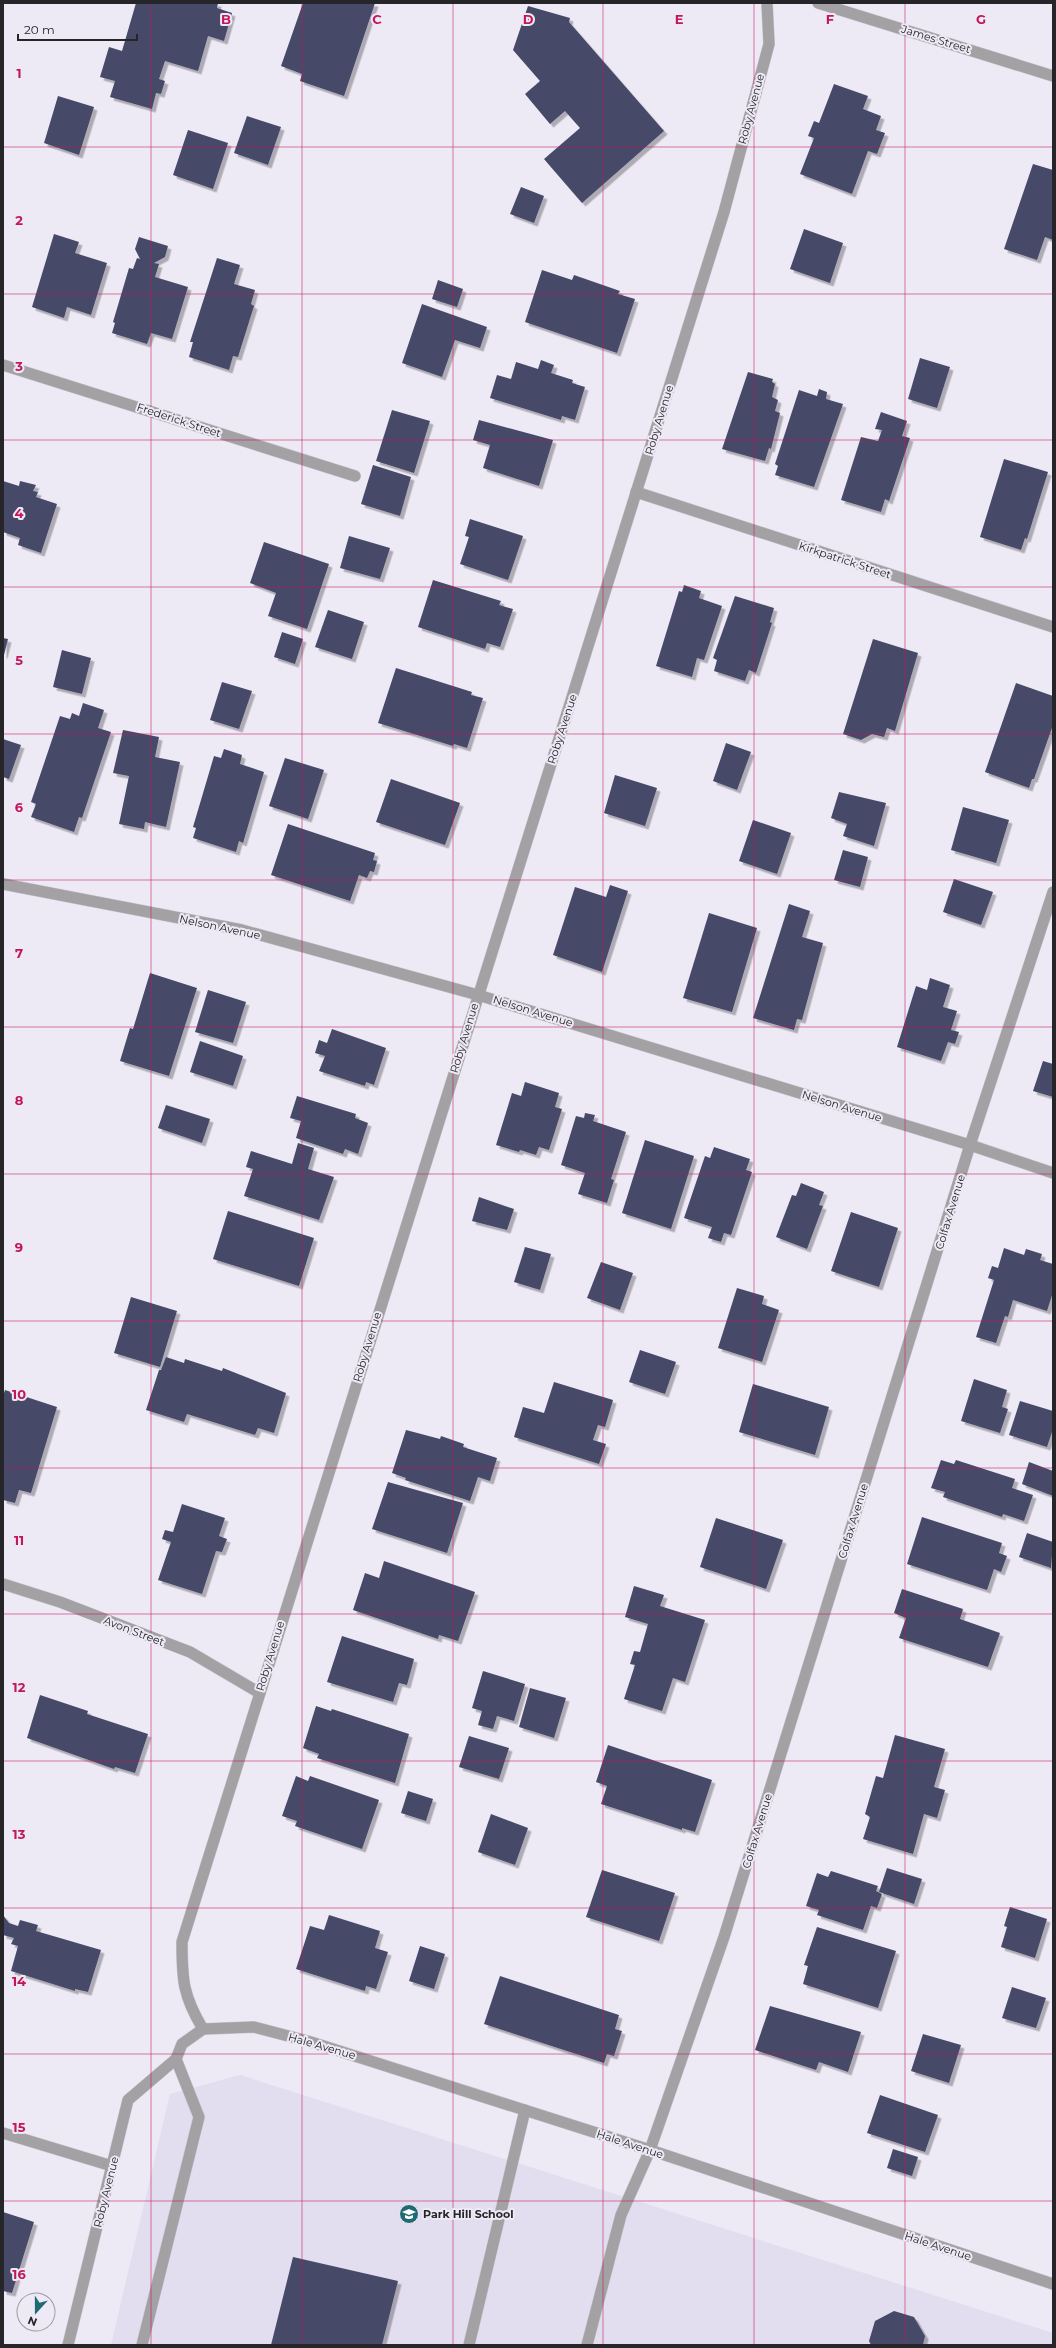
<svg xmlns="http://www.w3.org/2000/svg" width="1056" height="2348" viewBox="0 0 1056 2348" font-family="Montserrat,sans-serif">
<style>
.built{fill:#e2ddef}
.building{fill:#474969;filter:url(#shadow)}
.lines{fill:none;stroke-linecap:round;stroke-linejoin:round}
.service-casing{stroke:#c9c6d0;stroke-width:12}
.minor-casing{stroke:#c9c6d0;stroke-width:12}
.tertiary-casing{stroke:#c9c6d0;stroke-width:12}
.service{stroke:#a4a1a5;stroke-width:11}
.minor{stroke:#a4a1a5;stroke-width:11}
.tertiary{stroke:#a4a1a5;stroke-width:11}
.grid{fill:none;stroke:#c2185b;stroke-width:1;stroke-opacity:0.55}
.labels{text-anchor:middle;dominant-baseline:central;stroke-width:4;stroke-linejoin:round;paint-order:stroke}
.street-label{font-size:11px;fill:#262529;stroke:#ede9f5}
.poi-label{font-size:11px;font-weight:bold;fill:#262529;stroke:#ede9f5;text-anchor:start}
.grid-label{font-size:13px;text-anchor:middle;font-weight:bold;fill:#c2185b;stroke:#ede9f5;stroke-width:4;stroke-linejoin:round;paint-order:stroke}
</style>
<defs>
<filter id="shadow"><feDropShadow dx="3.5" dy="3.5" stdDeviation="0" flood-color="#0004"/></filter>
</defs>
<rect width="100%" height="100%" fill="#ede9f5"/>
<!-- built -->
<polygon class="built" points="240,2075 1053,2333 1053,2345 111,2345 170,2094"/>
<!-- building -->
<g class="building">
<polygon points="136,3 218,3 217,8 232,13 224,41 208,36 198,71 165,61 159,79 165,81 161,94 156,93 152,109 110,97 115,81 100,77 109,47 122,51"/>
<polygon points="303,3 375,3 344,96 300,81 302,74 281,66"/>
<polygon points="528,6 570,18 569,22 664,131 582,203 544,159 580,128 565,111 550,124 525,94 540,81 513,50"/>
<polygon points="834,84 868,96 863,109 881,116 876,130 885,133 877,154 868,151 852,194 800,174 814,138 808,136 814,121 819,123"/>
<polygon points="58,96 94,107 79,155 44,143"/>
<polygon points="247,116 281,127 268,165 234,153"/>
<polygon points="188,130 228,143 213,189 173,175"/>
<polygon points="1033,164 1053,170 1053,240 1045,237 1037,260 1004,249"/>
<polygon points="521,187 544,196 534,223 510,214"/>
<polygon points="804,229 843,243 830,283 790,269"/>
<polygon points="54,234 79,242 75,253 107,263 91,315 67,307 64,318 32,307"/>
<polygon points="139,237 168,246 165,257 154,263 159,264 155,277 188,287 172,339 151,333 147,344 112,333 115,323 113,322 129,268 133,269 137,258 140,259 135,249"/>
<polygon points="217,258 240,265 234,284 255,290 251,304 254,306 238,357 233,356 229,370 189,357 193,342 190,342"/>
<polygon points="542,270 572,280 574,275 620,291 618,294 635,299 617,353 525,322"/>
<polygon points="438,280 463,289 457,307 432,299"/>
<polygon points="422,304 487,327 480,348 455,340 442,377 402,363"/>
<polygon points="920,358 950,367 937,408 908,399"/>
<polygon points="541,360 554,365 551,373 573,380 572,383 585,387 575,420 562,416 561,420 490,398 497,375 511,379 516,362 538,369"/>
<polygon points="748,372 773,379 772,382 775,384 772,397 778,400 775,411 780,413 771,449 769,448 765,461 722,449"/>
<polygon points="819,389 827,392 826,399 843,404 814,487 775,475 778,466 775,464 799,390 817,396"/>
<polygon points="392,410 430,421 414,473 376,461"/>
<polygon points="881,412 907,421 902,436 910,438 889,501 885,499 881,512 841,500 861,437 878,441 882,430 875,429"/>
<polygon points="479,420 553,440 539,486 483,468 490,445 473,440"/>
<polygon points="1004,459 1048,472 1027,539 1025,538 1021,550 980,537"/>
<polygon points="373,465 411,477 400,516 361,504"/>
<polygon points="3,481 19,486 20,481 36,485 33,491 38,492 36,497 57,504 41,553 18,545 20,538 3,532"/>
<polygon points="470,519 523,536 508,580 460,564 469,537 465,536"/>
<polygon points="349,536 390,548 380,579 340,568"/>
<polygon points="264,542 329,564 307,629 268,616 276,593 250,583"/>
<polygon points="433,580 501,601 499,605 513,609 500,647 487,643 485,649 418,627"/>
<polygon points="684,585 701,591 699,598 722,606 704,660 697,658 692,677 656,666 679,591 682,592"/>
<polygon points="735,596 774,608 770,622 772,623 756,673 749,670 745,681 714,671 717,660 713,658"/>
<polygon points="328,610 364,622 352,659 315,647"/>
<polygon points="282,632 303,639 295,664 274,657"/>
<polygon points="3,638 8,639 4,655 3,655"/>
<polygon points="873,639 918,653 895,731 887,728 884,737 872,734 861,740 843,734"/>
<polygon points="62,650 91,658 82,694 53,687"/>
<polygon points="396,668 472,692 471,695 483,698 467,748 454,744 453,746 378,723"/>
<polygon points="222,682 252,691 239,729 210,720"/>
<polygon points="1016,683 1053,696 1053,725 1034,779 1032,779 1029,788 985,772"/>
<polygon points="83,703 104,710 98,728 111,732 82,818 79,817 74,832 31,817 36,804 31,802 60,716 70,719 72,713 79,716"/>
<polygon points="123,730 159,737 155,757 180,762 166,827 145,822 144,829 119,824 129,776 113,773"/>
<polygon points="3,739 21,745 9,779 3,777"/>
<polygon points="726,743 751,752 737,790 713,781"/>
<polygon points="224,749 242,755 240,764 264,772 243,843 239,841 236,852 193,838 196,828 193,827 214,756 221,758"/>
<polygon points="285,758 324,770 308,819 269,806"/>
<polygon points="615,775 657,788 645,826 604,813"/>
<polygon points="391,779 460,803 445,845 376,822"/>
<polygon points="839,792 886,803 874,846 843,836 847,824 831,818"/>
<polygon points="963,807 1009,820 996,863 951,850"/>
<polygon points="753,820 791,833 777,874 739,861"/>
<polygon points="288,824 375,853 373,860 377,861 374,872 370,871 367,878 359,875 350,901 271,875"/>
<polygon points="843,850 868,857 860,887 834,880"/>
<polygon points="954,879 993,892 981,925 943,912"/>
<polygon points="610,885 628,891 602,972 553,955 575,887 606,897"/>
<polygon points="789,904 810,911 802,937 823,943 802,1020 797,1019 794,1030 753,1018"/>
<polygon points="709,913 757,928 732,1012 683,998"/>
<polygon points="150,973 197,988 169,1076 120,1061 130,1028 133,1029"/>
<polygon points="930,978 950,985 943,1007 957,1011 951,1030 959,1032 955,1044 948,1042 941,1061 897,1047 916,986 927,990"/>
<polygon points="208,990 246,1002 233,1043 195,1032"/>
<polygon points="332,1029 386,1048 374,1085 366,1082 365,1086 319,1071 325,1056 315,1053 319,1040 327,1043"/>
<polygon points="200,1041 243,1056 233,1086 190,1072"/>
<polygon points="1043,1061 1053,1064 1053,1097 1033,1091"/>
<polygon points="525,1082 559,1093 555,1107 562,1109 549,1150 539,1147 536,1155 520,1150 519,1152 496,1145 512,1093 521,1096"/>
<polygon points="297,1096 356,1114 355,1118 368,1123 358,1154 345,1149 343,1154 296,1138 301,1121 290,1118"/>
<polygon points="166,1105 210,1119 202,1143 158,1128"/>
<polygon points="585,1113 595,1115 593,1121 626,1132 611,1179 614,1180 607,1203 578,1194 585,1173 561,1165 576,1116 584,1118"/>
<polygon points="645,1140 694,1156 671,1229 622,1213"/>
<polygon points="298,1143 314,1148 308,1169 334,1177 319,1220 244,1196 253,1169 246,1167 251,1151 292,1164"/>
<polygon points="714,1147 750,1159 746,1170 752,1172 731,1235 724,1233 721,1242 708,1238 712,1227 684,1218 705,1156 710,1158"/>
<polygon points="801,1183 824,1192 819,1205 823,1206 807,1249 776,1237 792,1195 796,1196"/>
<polygon points="479,1197 514,1209 507,1230 472,1221"/>
<polygon points="228,1211 314,1238 299,1286 213,1259"/>
<polygon points="851,1212 898,1228 879,1287 831,1271"/>
<polygon points="525,1247 551,1254 540,1290 514,1282"/>
<polygon points="1004,1248 1024,1255 1026,1249 1042,1254 1040,1260 1053,1264 1053,1292 1047,1311 1013,1300 1008,1317 1005,1316 996,1343 976,1337 994,1280 988,1278 992,1266 998,1268"/>
<polygon points="601,1262 633,1273 620,1310 587,1298"/>
<polygon points="737,1288 764,1296 762,1304 779,1310 762,1362 718,1348"/>
<polygon points="131,1297 177,1311 160,1367 114,1353"/>
<polygon points="640,1350 676,1362 665,1394 629,1382"/>
<polygon points="166,1357 184,1363 185,1359 222,1371 223,1368 286,1393 274,1433 258,1428 255,1435 187,1414 184,1422 146,1410 159,1370 161,1370"/>
<polygon points="974,1379 1007,1390 1002,1407 1008,1409 1000,1433 961,1421"/>
<polygon points="554,1382 613,1400 605,1427 598,1425 593,1440 606,1444 599,1464 514,1437 523,1407 544,1413"/>
<polygon points="753,1384 829,1407 815,1455 739,1432"/>
<polygon points="5,1390 57,1407 31,1493 19,1490 15,1503 3,1500 3,1396"/>
<polygon points="1020,1401 1053,1411 1053,1429 1047,1447 1009,1435"/>
<polygon points="406,1430 440,1439 441,1436 464,1444 463,1447 497,1458 490,1481 478,1477 470,1501 405,1480 406,1478 392,1473"/>
<polygon points="941,1460 954,1464 956,1460 1015,1479 1012,1488 1033,1495 1024,1521 1003,1514 1002,1517 943,1497 945,1492 931,1488"/>
<polygon points="1029,1462 1053,1471 1053,1496 1022,1484"/>
<polygon points="388,1482 463,1503 447,1553 372,1529"/>
<polygon points="182,1504 225,1518 219,1536 227,1539 222,1552 216,1551 202,1594 158,1580 171,1542 162,1539 165,1530 173,1532"/>
<polygon points="922,1517 1002,1543 999,1553 1007,1556 1001,1572 994,1569 987,1590 907,1564"/>
<polygon points="716,1518 783,1540 766,1589 700,1567"/>
<polygon points="1027,1533 1053,1542 1051,1568 1019,1557"/>
<polygon points="384,1561 475,1592 458,1641 439,1635 438,1639 353,1610 365,1573 379,1578"/>
<polygon points="634,1586 664,1595 660,1606 705,1620 685,1682 673,1678 662,1711 624,1699 635,1665 630,1664 634,1651 640,1652 648,1624 625,1617"/>
<polygon points="902,1589 963,1609 960,1619 1000,1633 988,1667 899,1638 906,1618 894,1613"/>
<polygon points="342,1636 414,1659 407,1685 399,1683 393,1702 327,1682"/>
<polygon points="483,1671 525,1684 514,1721 497,1716 493,1729 478,1725 482,1711 472,1708"/>
<polygon points="530,1688 566,1698 554,1738 519,1727"/>
<polygon points="40,1695 88,1711 87,1714 148,1734 135,1773 115,1767 114,1769 27,1738"/>
<polygon points="316,1706 331,1711 332,1709 409,1734 395,1783 317,1758 319,1754 303,1748"/>
<polygon points="895,1735 945,1749 934,1787 945,1790 937,1818 924,1814 913,1854 863,1839 870,1817 865,1814 876,1776 883,1778"/>
<polygon points="469,1736 509,1748 499,1779 459,1767"/>
<polygon points="608,1745 712,1780 695,1832 682,1828 682,1830 601,1804 607,1786 596,1782"/>
<polygon points="296,1776 308,1781 310,1776 379,1800 362,1849 295,1826 297,1821 282,1816"/>
<polygon points="408,1791 433,1799 426,1821 401,1813"/>
<polygon points="491,1814 528,1828 515,1865 478,1852"/>
<polygon points="887,1868 922,1879 914,1904 879,1892"/>
<polygon points="602,1870 675,1893 659,1941 586,1917"/>
<polygon points="831,1871 878,1886 876,1891 882,1894 877,1908 871,1906 863,1930 817,1915 819,1910 806,1906 817,1873 828,1877"/>
<polygon points="1010,1907 1047,1919 1035,1958 1001,1947 1007,1927 1004,1926"/>
<polygon points="3,1915 9,1923 18,1926 20,1920 38,1925 36,1931 101,1950 88,1992 75,1989 75,1991 11,1971 18,1946 11,1944 14,1938 3,1935"/>
<polygon points="329,1915 380,1931 375,1948 388,1952 376,1989 366,1986 365,1991 296,1969 310,1926 324,1930"/>
<polygon points="817,1927 896,1951 878,2008 803,1984 808,1966 804,1965"/>
<polygon points="420,1946 445,1954 434,1989 409,1981"/>
<polygon points="500,1976 619,2015 615,2029 622,2031 614,2056 607,2054 604,2063 484,2024"/>
<polygon points="1012,1987 1046,1998 1036,2028 1002,2018"/>
<polygon points="770,2006 861,2032 848,2072 819,2062 816,2070 755,2050"/>
<polygon points="923,2034 961,2045 949,2083 911,2071"/>
<polygon points="880,2095 938,2115 925,2152 867,2133"/>
<polygon points="893,2149 918,2157 912,2176 887,2168"/>
<polygon points="3,2212 34,2222 12,2293 3,2291"/>
<polygon points="293,2257 398,2281 382,2345 271,2345"/>
<polygon points="894,2311 914,2317 925,2336 923,2345 871,2345 869,2341 875,2321"/>
</g>
<g class="lines">
<defs>
<g id="service">
<polyline points="469,2345 525,2110"/>
<polyline points="587,2345 621,2215 650,2150"/>
</g>
<g id="minor">
<polyline points="3,365 355,476"/>
<polyline points="636,492 1053,627"/>
<polyline points="3,884 242,930 478,995 970,1145 1053,1173"/>
<polyline points="3,1584 60,1602 190,1652 258,1692"/>
<path d="M203,2029C183,1996 182,1980 182,1942L724,212L769,44L767,3"/>
<polyline points="203,2029 254,2027 311,2042 650,2150 1053,2284"/>
<polyline points="3,2133 112,2166"/>
<polyline points="650,2150 724,1937 970,1145 1053,892"/>
<polyline points="68,2345 128,2100 176,2059"/>
<polyline points="142,2345 199,2117 176,2059 182,2044 203,2029"/>
</g>
<polyline id="tertiary" points="818,3 1053,76"/>
</defs>
<!-- service casing -->
<use href="#service" class="service-casing"/>
<!-- minor casing -->
<use href="#minor" class="minor-casing"/>
<!-- tertiary casing -->
<use href="#tertiary" class="tertiary-casing"/>
<!-- service -->
<use href="#service" class="service"/>
<!-- minor -->
<use href="#minor" class="minor"/>
<!-- tertiary -->
<use href="#tertiary" class="tertiary"/>
</g>
<!-- grid -->
<path class="grid" d="M151,3V2345M302,3V2345M453,3V2345M603,3V2345M754,3V2345M905,3V2345M3,147H1053M3,294H1053M3,440H1053M3,587H1053M3,734H1053M3,880H1053M3,1027H1053M3,1174H1053M3,1321H1053M3,1468H1053M3,1614H1053M3,1761H1053M3,1908H1053M3,2054H1053M3,2201H1053"/>
<!-- icons -->
<defs>
<symbol id="school-disc" viewBox="-11 -11 22 22"><circle r="9.5" fill="#206b73" stroke="#ede9f5"/><path d="M0-5L7-2L0 1L-7-2ZM-4 1L0 2.5L4 1V4Q0 6-4 4Z" fill="#fff"/></symbol>
</defs>
<g fill-rule="evenodd">
<use href="#school-disc" x="398" y="2203" width="22" height="22"/>
</g>
<g class="labels">
<!-- street labels -->
<g class="street-label">
<text transform="translate(936 39) rotate(17)">James Street</text>
<text transform="translate(751 109) rotate(-75)">Roby Avenue</text>
<text transform="translate(179 420) rotate(18)">Frederick Street</text>
<text transform="translate(659 420) rotate(-73)">Roby Avenue</text>
<text transform="translate(845 560) rotate(18)">Kirkpatrick Street</text>
<text transform="translate(562 729) rotate(-72)">Roby Avenue</text>
<text transform="translate(220 927) rotate(12)">Nelson Avenue</text>
<text transform="translate(533 1011) rotate(17)">Nelson Avenue</text>
<text transform="translate(464 1038) rotate(-73)">Roby Avenue</text>
<text transform="translate(842 1106) rotate(17)">Nelson Avenue</text>
<text transform="translate(950 1212) rotate(-73)">Colfax Avenue</text>
<text transform="translate(367 1347) rotate(-73)">Roby Avenue</text>
<text transform="translate(853 1521) rotate(-73)">Colfax Avenue</text>
<text transform="translate(134 1631) rotate(21)">Avon Street</text>
<text transform="translate(270 1656) rotate(-73)">Roby Avenue</text>
<text transform="translate(757 1831) rotate(-73)">Colfax Avenue</text>
<text transform="translate(322 2046) rotate(16)">Hale Avenue</text>
<text transform="translate(630 2144) rotate(18)">Hale Avenue</text>
<text transform="translate(106 2192) rotate(-76)">Roby Avenue</text>
<text transform="translate(938 2246) rotate(18)">Hale Avenue</text>
</g>
<!-- poi labels -->
<g class="poi-label">
<text x="423" y="2214">Park Hill School</text>
</g>
</g>
<g class="grid-label">
<text x="226" y="24">B</text>
<text x="377" y="24">C</text>
<text x="528" y="24">D</text>
<text x="679" y="24">E</text>
<text x="830" y="24">F</text>
<text x="981" y="24">G</text>
<text x="19" y="78">1</text>
<text x="19" y="225">2</text>
<text x="19" y="371">3</text>
<text x="19" y="518">4</text>
<text x="19" y="665">5</text>
<text x="19" y="812">6</text>
<text x="19" y="958">7</text>
<text x="19" y="1105">8</text>
<text x="19" y="1252">9</text>
<text x="19" y="1399">10</text>
<text x="19" y="1545">11</text>
<text x="19" y="1692">12</text>
<text x="19" y="1839">13</text>
<text x="19" y="1986">14</text>
<text x="19" y="2132">15</text>
<text x="19" y="2279">16</text>
</g>
<!-- border -->
<rect width="1056" height="2348" fill="none" stroke="#262529" stroke-width="8"/>
<!-- north arrow -->
<g transform="translate(36 2312) rotate(201)"><circle r="19" fill="#ede9f5" stroke="#9d9ba3"/>
<path d="M0-3L7 15L0 10L-7 15Z" fill="#206b73"/>
<text y="-6" font-size="11" font-weight="bold" text-anchor="middle" fill="#262529">N</text>
</g>
<!-- scale -->
<path d="M18 34v6h119v-6" fill="none" stroke="#262529" stroke-width="2"/>
<text x="24" y="34" font-size="12" fill="#262529" stroke="#ede9f5" stroke-width="3" paint-order="stroke">20 m</text>
</svg>
